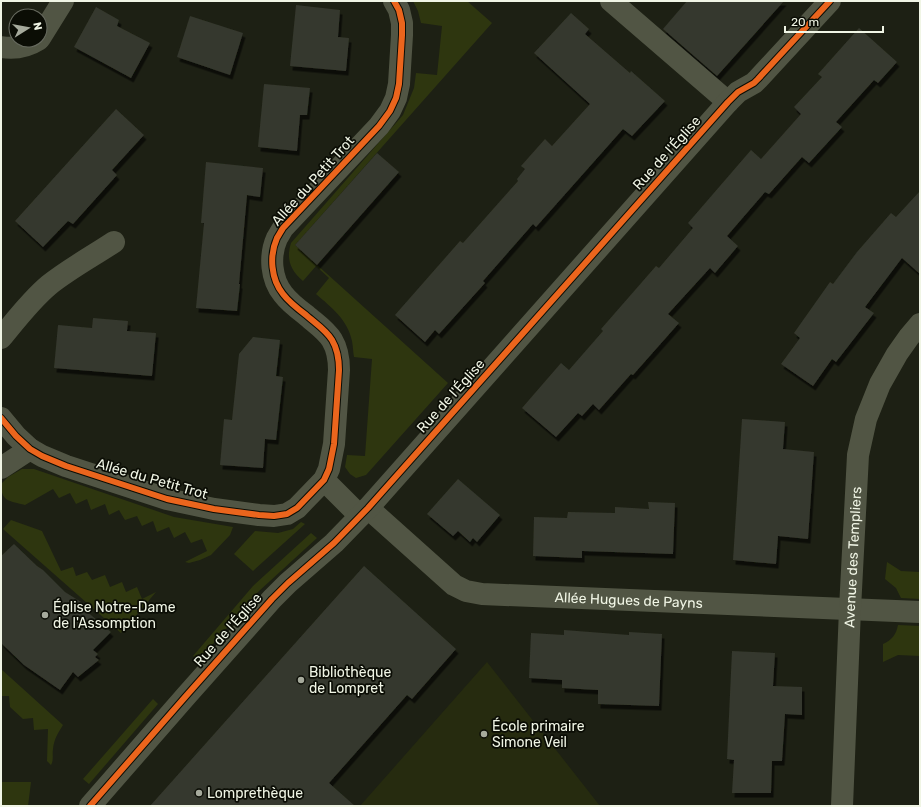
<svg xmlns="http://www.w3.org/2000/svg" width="921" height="807" viewBox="0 0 921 807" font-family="Rubik,sans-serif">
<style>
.built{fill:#262b0f}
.green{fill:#2e360f}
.building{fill:#35382d;filter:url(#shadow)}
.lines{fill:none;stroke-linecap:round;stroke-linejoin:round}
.minor{stroke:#515544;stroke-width:22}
.cycleway-casing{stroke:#0b0d05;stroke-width:8}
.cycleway{stroke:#eb651d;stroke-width:6}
.poi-dot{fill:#a6aa9c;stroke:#0b0d05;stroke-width:1.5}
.labels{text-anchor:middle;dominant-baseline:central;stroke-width:3.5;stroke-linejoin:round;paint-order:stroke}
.street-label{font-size:14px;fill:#f0f5e5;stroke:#0b0d05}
.poi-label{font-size:14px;fill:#f0f5e5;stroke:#0b0d05;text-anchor:start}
</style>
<defs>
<filter id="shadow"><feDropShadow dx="2.5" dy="4.5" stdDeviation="0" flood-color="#0009"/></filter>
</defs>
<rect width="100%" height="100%" fill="#1d2014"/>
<!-- built -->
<polygon class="built" points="487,662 600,806 360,806"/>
<!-- green -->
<g class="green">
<path d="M413,1H467L492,23L295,245L448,383L366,475L356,478L350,474L345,467L347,455L365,456L372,359L354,357C353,352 353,346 352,341C348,320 331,307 316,294L329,278L316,266L303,281C290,270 286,259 291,243L403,115L414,88L416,73L437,75L442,26L421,23L418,11Z"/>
<path d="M22,469H34L174,517L233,527L230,535L211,555L200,560L189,563L185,562L207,551L202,539L191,543L185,532L174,538L169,527L157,532L153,521L142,526L137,516L125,520L119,510L109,515L105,504L91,510L87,499L76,504L70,493L59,498L53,489L25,505C10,501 1,502 1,484L8,477Z"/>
<polygon points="11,520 42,531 61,571 73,567 76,576 87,572 92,580 105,575 110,587 122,582 126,592 137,587 142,599 156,592 121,633 3,529"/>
<polygon points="301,522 305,524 253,571 234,554 255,531 278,533 293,529"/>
<polygon points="311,533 317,538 258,592 199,660 193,656 253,586"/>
<polygon points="887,562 901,571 920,572 920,599 901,598 896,588 885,579"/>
<path d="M898,625L920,626V656L898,655L883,662V644C892,640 896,635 898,625Z"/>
<path d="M1,669L63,725C58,733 54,739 53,749C52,754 54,760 51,765L47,761L48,729L34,730L33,718L23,719L10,707L9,696H1Z"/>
<polygon points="153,699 158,704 89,784 83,779"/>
<polygon points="1,782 31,782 28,806 1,806"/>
</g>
<!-- building -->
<g class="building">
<polygon points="687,1 784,1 717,76 663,29"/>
<polygon points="296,5 340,10 338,37 349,38 346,71 290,66"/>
<polygon points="96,7 119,20 117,26 150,43 131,78 74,47"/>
<polygon points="571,13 589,29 585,34 630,73 631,71 665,101 632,136 623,129 536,227 533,224 483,281 485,283 439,334 435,330 425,342 395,315 460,241 463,243 518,181 517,179 525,169 521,166 545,139 552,146 590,104 534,53"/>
<polygon points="190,16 243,33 230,75 177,57"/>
<polygon points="859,28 897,62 878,83 874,80 836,122 842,127 809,163 802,157 769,194 765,192 727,236 738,246 715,273 710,268 668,314 679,323 633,375 631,374 599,410 593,404 582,416 578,413 556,437 522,408 561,363 569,370 603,331 601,329 656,266 659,268 693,228 688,223 751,150 761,159 801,114 794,107 822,77 818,74"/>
<polygon points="264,84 310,88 307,115 300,115 297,151 258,147"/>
<polygon points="116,109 144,135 112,170 117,175 73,224 68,221 43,247 15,221"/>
<polygon points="377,153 399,172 317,265 295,245"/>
<polygon points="206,162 263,168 260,197 247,195 239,284 240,284 237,311 196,308 204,223 201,223"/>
<polygon points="920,191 920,274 902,258 865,307 874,313 836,362 832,359 813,386 781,364 800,338 794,333 830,282 833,284 857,252 891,213 896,217"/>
<polygon points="93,318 128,321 127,331 156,333 152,376 54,368 58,325 92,328"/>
<polygon points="253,337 280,340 276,376 283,377 276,440 265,439 263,468 220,465 224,419 232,420 239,354"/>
<polygon points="742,419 785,422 783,449 814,452 808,539 778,536 776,564 733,560"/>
<polygon points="458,479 500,515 477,542 473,538 470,542 458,531 453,536 427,514"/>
<polygon points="648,502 675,503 673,554 582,551 582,558 533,556 534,517 567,518 568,512 615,513 615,507 649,509"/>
<polygon points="14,544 37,566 43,570 65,592 89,607 85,610 111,632 93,650 98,654 95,657 99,660 78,677 73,672 60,690 24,665 1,643 1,556"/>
<polygon points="364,566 456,649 412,699 407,695 329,783 355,806 150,806"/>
<polygon points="564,630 629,635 629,632 662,634 659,706 598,704 598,690 562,688 562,680 529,678 531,633 564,635"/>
<polygon points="732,651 775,653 773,686 802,687 802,715 785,714 782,761 772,761 771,793 732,793 734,760 727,759"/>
</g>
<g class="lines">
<!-- minor -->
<g class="minor">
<polyline points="611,1 728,102"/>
<polyline points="40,38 63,1"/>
<path d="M1,47C14,49 27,47 38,40"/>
<path d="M1,338C16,320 31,300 49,285C69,269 93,256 114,242"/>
<path d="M1,418L16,436L30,449L42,456L66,466L167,499L214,509L259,515L274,516L287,514L297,508L324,480L329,469L334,444L339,370C339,359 338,350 332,340C326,330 315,323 306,315C298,309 289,302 283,294C271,279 269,256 277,238C279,235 281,231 283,228L379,126L390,111L396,98L399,84L402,35V23L399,10L394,1"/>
<polyline points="1,468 30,449"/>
<polyline points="324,480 360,516"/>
<path id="s1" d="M368,508L454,585L466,591L482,594L920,612"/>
<polyline points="90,806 186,696 272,599 288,583 334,543 368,508 728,102 738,92 754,83 758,79 830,1"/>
<path id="s2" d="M842,806L850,609L858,455L866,419L880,384L897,354L909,337L920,324"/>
</g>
<defs>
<g id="cycleway">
<path d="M1,418L16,436L30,449L42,456L66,466L167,499L214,509L259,515L274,516L287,514L297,508L324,480L329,469L334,444L339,370C339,359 338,350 332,340C326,330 315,323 306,315C298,309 289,302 283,294C271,279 269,256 277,238C279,235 281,231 283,228L379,126L390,111L396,98L399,84L402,35V23L399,10L394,1"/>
<polyline points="90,806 186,696 272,599 288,583 334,543 368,508 728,102 738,92 754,83 758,79 830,1"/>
</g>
</defs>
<!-- cycleway casing -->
<use href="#cycleway" class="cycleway-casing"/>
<!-- cycleway -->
<use href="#cycleway" class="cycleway"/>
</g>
<!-- markers -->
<g class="poi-dot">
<circle cx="45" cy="615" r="4"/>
<circle cx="301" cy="680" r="4"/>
<circle cx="484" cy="734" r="4"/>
<circle cx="199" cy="793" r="4"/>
</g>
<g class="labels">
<!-- street labels -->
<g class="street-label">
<text transform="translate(667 153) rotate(-48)">Rue de l'Église</text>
<text transform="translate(313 181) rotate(-48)">Allée du Petit Trot</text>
<text transform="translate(451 396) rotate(-48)">Rue de l'Église</text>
<text transform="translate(152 479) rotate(16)">Allée du Petit Trot</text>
<text stroke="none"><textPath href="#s2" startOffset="249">Avenue des Templiers</textPath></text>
<text stroke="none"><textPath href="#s1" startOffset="292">Allée Hugues de Payns</textPath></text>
<text transform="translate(228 630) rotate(-48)">Rue de l'Église</text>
</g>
<!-- poi labels -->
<g class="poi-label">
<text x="53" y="607">Église Notre-Dame<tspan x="53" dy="16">de l'Assomption</tspan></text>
<text x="309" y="672">Bibliothèque<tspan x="309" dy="16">de Lompret</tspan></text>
<text x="492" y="726">École primaire<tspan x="492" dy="16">Simone Veil</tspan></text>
<text x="207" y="793">Lomprethèque</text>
</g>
</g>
<!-- border -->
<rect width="921" height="807" fill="none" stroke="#f0f5e5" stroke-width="4"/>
<!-- north arrow -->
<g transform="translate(28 28) rotate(79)"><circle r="19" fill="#0b0d05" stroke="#676a5f"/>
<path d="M0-3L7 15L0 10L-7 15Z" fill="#a6aa9c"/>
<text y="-6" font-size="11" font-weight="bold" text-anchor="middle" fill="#f0f5e5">N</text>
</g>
<!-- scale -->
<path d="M785 26v6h98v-6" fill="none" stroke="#f0f5e5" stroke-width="2"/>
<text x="791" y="26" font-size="12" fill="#f0f5e5" stroke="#0b0d05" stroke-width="3" paint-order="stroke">20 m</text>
</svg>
